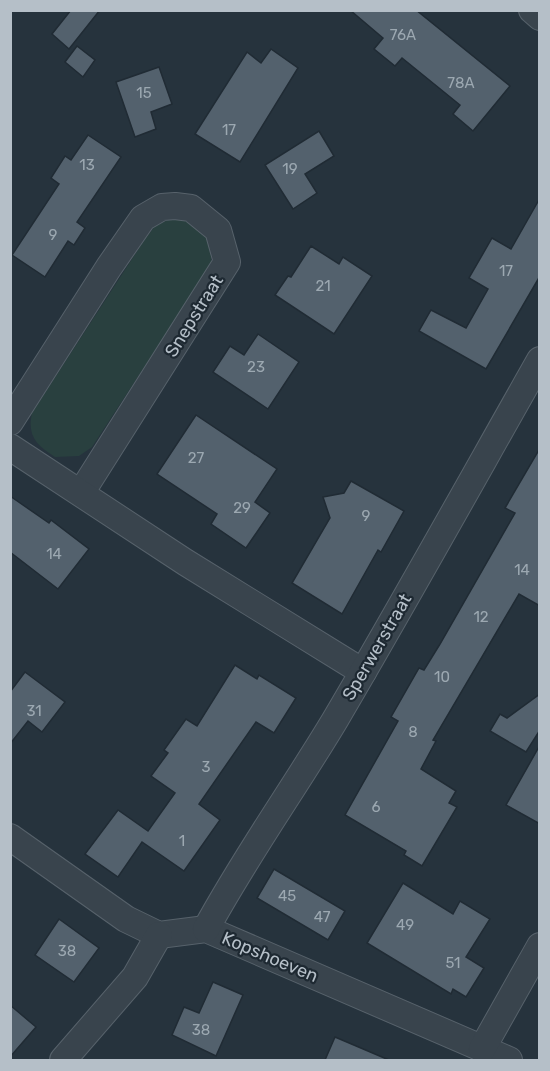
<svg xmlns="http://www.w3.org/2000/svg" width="550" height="1071" viewBox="0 0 550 1071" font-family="Rubik,sans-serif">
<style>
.green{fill:#29403f}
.building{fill:#53616d;stroke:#202b34;stroke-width:1.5}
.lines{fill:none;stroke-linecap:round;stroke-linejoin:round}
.street-casing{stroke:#57626b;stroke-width:28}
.street{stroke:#39444d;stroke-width:26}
.labels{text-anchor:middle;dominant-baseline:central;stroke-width:4.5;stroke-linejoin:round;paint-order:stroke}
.number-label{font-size:15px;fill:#9ca8b1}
.street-label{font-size:18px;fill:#b5bfc8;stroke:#1e2932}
</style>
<rect width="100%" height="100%" fill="#26333d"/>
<!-- green -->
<path class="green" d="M172,218C201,223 212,234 211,265L92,447L79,456L55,457C36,445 27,436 32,413L145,239L155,226Z"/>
<!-- building -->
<g class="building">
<polygon points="71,10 100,10 69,49 52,34"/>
<polygon points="350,10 416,10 510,86 473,131 453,114 460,105 402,58 395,66 374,49 383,38"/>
<polygon points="77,46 95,60 83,77 65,62"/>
<polygon points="271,49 298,68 240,162 195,134 247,52 261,63"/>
<polygon points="159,67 172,104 151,112 156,129 135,137 116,82"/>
<polygon points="319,131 334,156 305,174 317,193 293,209 265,165"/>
<polygon points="88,135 121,157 77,222 85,228 74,245 68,241 45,277 12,255 59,184 51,178 65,156 71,160"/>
<polygon points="540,198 540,276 486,369 419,331 431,310 466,328 488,289 469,278 492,238 511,249"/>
<polygon points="311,246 339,264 343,257 372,276 334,334 275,295 288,276 291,277"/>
<polygon points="258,334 299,362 268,409 213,372 230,346 244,355"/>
<polygon points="196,415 277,469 255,502 270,513 246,548 211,524 217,514 157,474"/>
<polygon points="540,448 540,606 519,594 433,740 436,741 421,769 456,791 449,803 457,807 422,866 404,855 406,851 345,815 398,721 391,717 419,668 424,670 440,644 515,513 505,508"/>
<polygon points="351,481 404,511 381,552 378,550 342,614 292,583 330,518 323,497 344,493"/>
<polygon points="10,496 49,523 51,520 89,549 58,589 10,552"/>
<polygon points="235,665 257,679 259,675 296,698 274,733 256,722 199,804 220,820 184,871 142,842 118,877 85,854 118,810 148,831 175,793 151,776 168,753 164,750 186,719 197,726"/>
<polygon points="25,672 65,702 42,732 28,721 10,744 10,692"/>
<polygon points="540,694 540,730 526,752 490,731 500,714 507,718"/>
<polygon points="540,745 540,824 506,805"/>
<polygon points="274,869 345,911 328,940 257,898"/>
<polygon points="403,883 453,914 460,901 490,919 466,957 484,968 466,997 453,989 451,994 367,943"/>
<polygon points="59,919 99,948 74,982 35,955"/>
<polygon points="213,982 243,995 216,1056 172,1035 184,1007 199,1013"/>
<polygon points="10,1005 36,1027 10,1057"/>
<polygon points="335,1037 389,1060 325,1060"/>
</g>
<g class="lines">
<defs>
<g id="street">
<polyline points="532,10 540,17"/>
<polyline points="10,422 109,267 143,218 162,207 175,206 191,208 218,230 227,262 81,493"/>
<polyline points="10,447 185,562 363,672"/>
<polyline points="10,837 126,919 159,935 206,929 509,1060"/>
<path d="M206,929C245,857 293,790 335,720C405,601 472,480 540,360"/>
<polyline points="482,1049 540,946"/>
<polyline points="63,1060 135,977 159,935"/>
</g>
</defs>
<!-- street casing -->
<use href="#street" class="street-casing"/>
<!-- street -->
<use href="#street" class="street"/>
</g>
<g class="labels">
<!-- number labels -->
<g class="number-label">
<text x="403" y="35">76A</text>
<text x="461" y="83">78A</text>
<text x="144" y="93">15</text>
<text x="229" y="130">17</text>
<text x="87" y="165">13</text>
<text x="290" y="169">19</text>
<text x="53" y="235">9</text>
<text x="506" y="271">17</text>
<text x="323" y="286">21</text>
<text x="256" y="367">23</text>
<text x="196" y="458">27</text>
<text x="242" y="508">29</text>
<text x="366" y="516">9</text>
<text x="54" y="554">14</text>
<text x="522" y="570">14</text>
<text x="481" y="617">12</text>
<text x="442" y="677">10</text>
<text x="34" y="711">31</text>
<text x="413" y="732">8</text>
<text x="206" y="767">3</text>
<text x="376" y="807">6</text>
<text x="182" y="841">1</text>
<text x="287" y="896">45</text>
<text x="322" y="917">47</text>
<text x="405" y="925">49</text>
<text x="67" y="951">38</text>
<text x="453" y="963">51</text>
<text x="201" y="1030">38</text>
</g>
<!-- street labels -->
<g class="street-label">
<text transform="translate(194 316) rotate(-58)">Snepstraat</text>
<text transform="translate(377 647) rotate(-60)">Sperwerstraat</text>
<text transform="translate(270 957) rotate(23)">Kopshoeven</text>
</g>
</g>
<!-- border -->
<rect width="550" height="1071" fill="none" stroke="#b5bfc8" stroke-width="24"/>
</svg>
